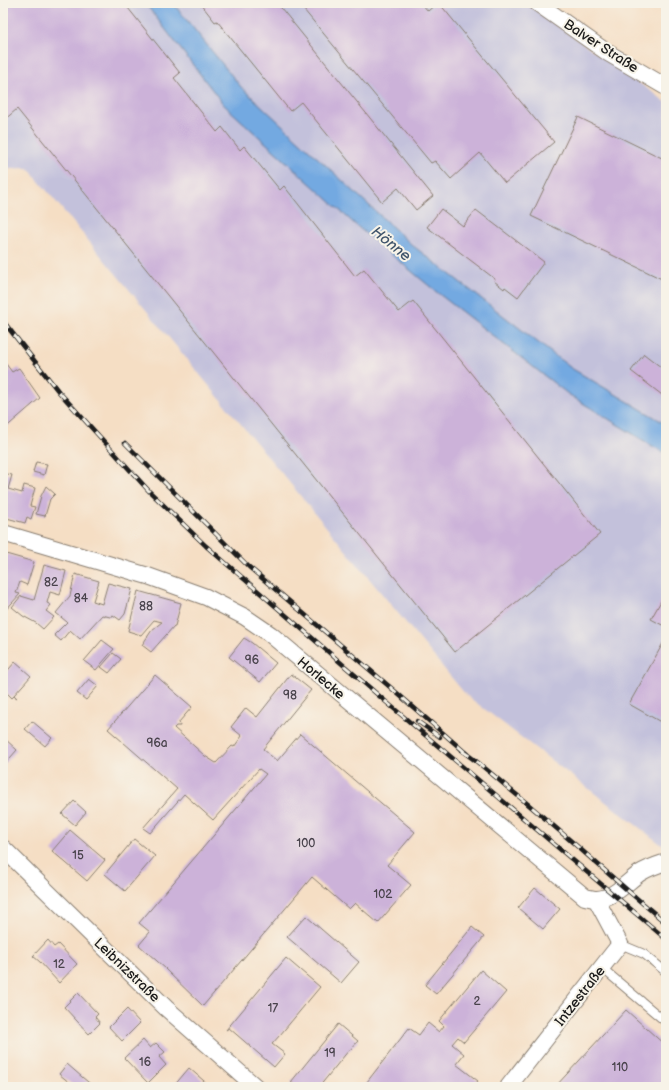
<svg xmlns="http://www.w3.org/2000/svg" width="669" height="1090" viewBox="0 0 669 1090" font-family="'Balsamiq Sans',sans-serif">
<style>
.industrial{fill:#c3c1db}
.water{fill:#73a9e1;stroke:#48627e}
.building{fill:#ccb2d9}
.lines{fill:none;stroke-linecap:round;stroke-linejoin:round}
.service-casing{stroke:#887d70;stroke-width:10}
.minor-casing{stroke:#887d70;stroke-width:18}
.service{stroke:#fff;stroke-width:8}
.minor{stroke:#fff;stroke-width:16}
.rail-casing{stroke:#1c1c1c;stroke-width:4.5}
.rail{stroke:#f7f3e8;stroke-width:3;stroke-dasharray:9;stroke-linecap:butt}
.labels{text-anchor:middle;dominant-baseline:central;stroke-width:4;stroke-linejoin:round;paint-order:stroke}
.number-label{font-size:12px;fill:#48424b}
.street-label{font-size:14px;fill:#1c1c1c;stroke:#f7f3e8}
.water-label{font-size:15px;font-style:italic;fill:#3f546b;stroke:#f7f3e8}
</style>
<rect width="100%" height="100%" fill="#f7f3e8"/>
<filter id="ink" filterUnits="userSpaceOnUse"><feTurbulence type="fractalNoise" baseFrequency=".025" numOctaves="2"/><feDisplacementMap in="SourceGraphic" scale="8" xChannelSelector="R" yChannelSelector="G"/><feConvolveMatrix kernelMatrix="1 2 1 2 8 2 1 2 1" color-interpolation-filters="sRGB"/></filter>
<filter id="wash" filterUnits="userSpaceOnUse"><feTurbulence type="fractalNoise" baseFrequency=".012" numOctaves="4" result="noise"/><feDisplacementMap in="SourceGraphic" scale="16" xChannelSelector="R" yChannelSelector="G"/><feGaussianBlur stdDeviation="0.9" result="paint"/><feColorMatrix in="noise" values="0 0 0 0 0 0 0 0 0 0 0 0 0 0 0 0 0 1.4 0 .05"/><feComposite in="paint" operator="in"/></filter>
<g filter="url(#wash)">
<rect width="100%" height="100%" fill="#f5dec4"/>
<!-- industrial -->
<polygon class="industrial" points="3,3 526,3 666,102 666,877 657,870 666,848 466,695 28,168 3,169"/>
<!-- water -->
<polygon class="water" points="145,3 173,3 241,87 412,245 571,368 666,424 666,453 654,447 568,394 439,294 358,227 224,105"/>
<g id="blocks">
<!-- building -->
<g class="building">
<polygon points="3,3 124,3 180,73 174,78 217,132 222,127 240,150 244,146 280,190 284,186 355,276 364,269 399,312 413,301 600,534 455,652 17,109 3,121"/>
<polygon points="200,3 277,3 433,196 416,210 398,188 382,202 301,102 290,111 217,21 215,22"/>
<polygon points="302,3 421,3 428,11 437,3 439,3 554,142 505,183 480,153 451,179 435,161 431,163 304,10 306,8"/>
<polygon points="578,117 666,160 666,281 531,216"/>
<polygon points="441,209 463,226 476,210 544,262 518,297 505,287 504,289 494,281 495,279 427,227"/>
<polygon points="644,354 666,371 666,398 631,371"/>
<polygon points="3,360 12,372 19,368 40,398 3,430"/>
<polygon points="36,462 47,464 44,475 33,472"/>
<polygon points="3,473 12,475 8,489 22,493 24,485 35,488 30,506 35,507 31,519 27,517 25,523 3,517"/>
<polygon points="46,486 55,494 50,499 45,516 36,514 41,496"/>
<polygon points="6,554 34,562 27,585 20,582 16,593 20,594 3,613 3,563"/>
<polygon points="44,565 66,571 60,595 50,592 47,603 51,605 46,611 54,617 43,629 36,623 23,616 12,607 21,596 34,600"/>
<polygon points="75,574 99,581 93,601 102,604 108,583 132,589 125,614 120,620 113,615 110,617 102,615 80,639 70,630 61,641 54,635 67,622 56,613 70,596"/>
<polygon points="138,591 181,603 175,626 174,626 151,652 142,645 152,630 162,622 154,620 141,635 128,631"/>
<polygon points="666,592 666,627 651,619"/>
<polygon points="244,638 252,643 276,663 260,682 229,657"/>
<polygon points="666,638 666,725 629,704"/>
<polygon points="102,640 114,649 96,670 84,661"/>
<polygon points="113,653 121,659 109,673 101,667"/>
<polygon points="15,662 31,676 14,695 17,698 14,696 12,698 3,689 3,676"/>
<polygon points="291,674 311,690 263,749 277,761 300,734 415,832 387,865 411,885 378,923 355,903 349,909 312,877 203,1006 165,969 166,969 139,945 150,932 139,923 266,774 259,769 213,820 184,794 150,833 143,828 177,789 108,729 155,675 192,707 179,722 180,726 176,726 174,728 205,756 216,763 232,746 234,747 242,736 231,727 246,708 257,717"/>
<polygon points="89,679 98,686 86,700 77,693"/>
<polygon points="32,721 52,738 45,746 25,729"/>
<polygon points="3,737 17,750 3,766"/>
<polygon points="74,801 86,812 75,825 62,814"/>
<polygon points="70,830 105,860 87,881 52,851"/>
<polygon points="134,839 155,856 125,891 105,874"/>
<polygon points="535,888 560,909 543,929 518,908"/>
<polygon points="306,916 359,962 341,983 287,937"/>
<polygon points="472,927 484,937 436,994 425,985"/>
<polygon points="48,940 54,947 58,944 77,964 59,983 40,962 33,956"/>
<polygon points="286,958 320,987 280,1035 272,1044 285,1054 274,1067 229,1028 226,1030"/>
<polygon points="481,970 506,992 464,1042 458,1037 452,1044 464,1054 456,1064 478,1081 473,1087 363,1087 409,1028 419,1035 428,1023 439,1032 444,1026 439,1021"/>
<polygon points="78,993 98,1014 95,1017 100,1023 89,1034 64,1007"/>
<polygon points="127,1009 140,1023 122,1041 109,1027"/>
<polygon points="626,1010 666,1046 666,1087 555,1087"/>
<polygon points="338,1024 358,1041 350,1050 349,1050 319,1087 297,1087 291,1082"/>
<polygon points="143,1040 150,1048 156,1043 165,1052 159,1057 166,1065 148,1083 124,1058"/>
<polygon points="67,1064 82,1077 94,1087 75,1087 59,1074"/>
<polygon points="189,1068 211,1087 173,1087"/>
</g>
</g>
</g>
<g filter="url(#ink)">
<use href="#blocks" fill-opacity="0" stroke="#887d70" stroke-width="1"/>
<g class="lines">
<defs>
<g id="service">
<polyline points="620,944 644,954 666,972"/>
<polyline points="602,968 666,1022"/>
</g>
<g id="minor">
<polyline points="537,3 608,53 666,87"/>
<path d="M3,533L148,576L206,597L245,617L270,634L585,897C589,898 593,899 597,899C614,898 627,882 640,873C648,868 657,865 666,862"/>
<polyline points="3,848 166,1008 256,1087"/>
<polyline points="508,1087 620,944 596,899"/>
</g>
</defs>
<!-- service casing -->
<use href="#service" class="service-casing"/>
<!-- minor casing -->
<use href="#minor" class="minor-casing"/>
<!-- service -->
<use href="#service" class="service"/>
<!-- minor -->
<use href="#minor" class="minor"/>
<defs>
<g id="rail">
<polyline points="3,321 59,392 149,491 206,546 385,701 666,939"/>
<polyline points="125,443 249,567 397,693 467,754"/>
<polyline points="417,721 440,737"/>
<path d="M462,751C479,762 495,777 512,791C564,833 614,880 666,923"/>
</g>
</defs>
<!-- rail casing -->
<use href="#rail" class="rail-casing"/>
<!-- rail -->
<use href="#rail" class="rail"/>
</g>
</g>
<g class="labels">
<!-- number labels -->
<g class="number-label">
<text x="51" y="582">82</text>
<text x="81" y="598">84</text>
<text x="146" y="606">88</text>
<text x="252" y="660">96</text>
<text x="290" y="695">98</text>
<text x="157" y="743">96a</text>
<text x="306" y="843">100</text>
<text x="78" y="855">15</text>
<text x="383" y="894">102</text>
<text x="59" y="964">12</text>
<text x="477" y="1001">2</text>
<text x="273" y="1008">17</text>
<text x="330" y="1053">19</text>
<text x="145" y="1062">16</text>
<text x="620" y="1067">110</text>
</g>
<!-- street labels -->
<g class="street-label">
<text transform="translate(601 46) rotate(33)">Balver Straße</text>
<text transform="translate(321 678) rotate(40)">Horlecke</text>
<text transform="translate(127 970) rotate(44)">Leibnizstraße</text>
<text transform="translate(580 996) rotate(-52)">Intzestraße</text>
</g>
<!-- water labels -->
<g class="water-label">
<text transform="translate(391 244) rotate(39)">Hönne</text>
</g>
</g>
<!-- margin -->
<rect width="669" height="1090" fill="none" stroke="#f7f3e8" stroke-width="16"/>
</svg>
